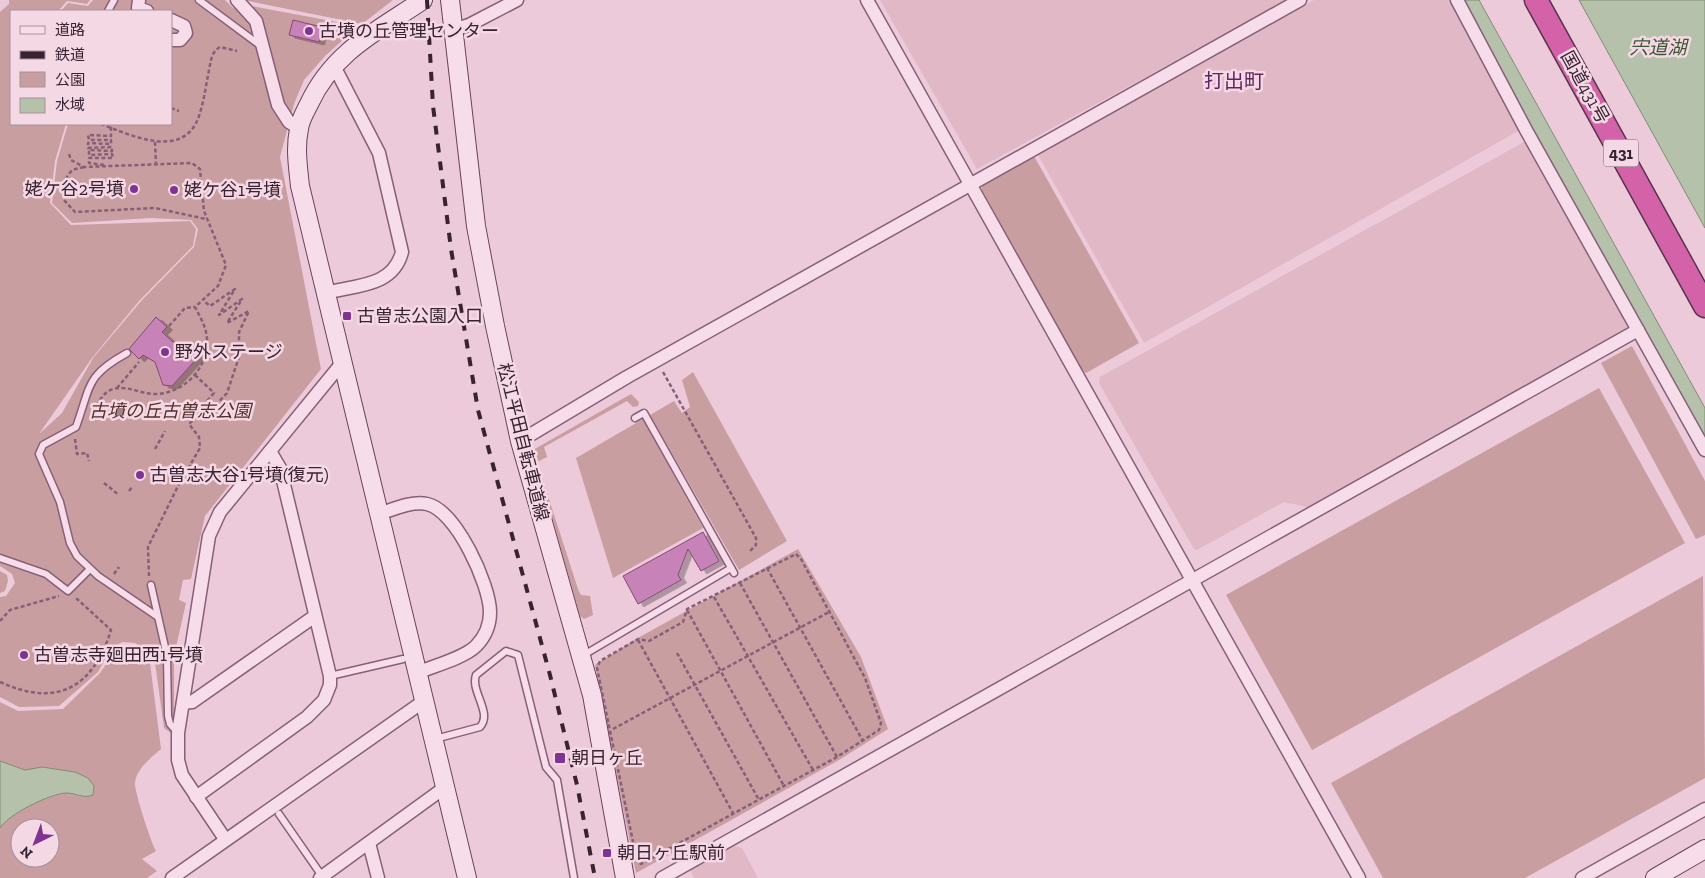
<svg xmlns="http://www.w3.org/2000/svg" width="1705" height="878" viewBox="0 0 1705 878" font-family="'Zilla Slab','Noto Sans JP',serif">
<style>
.farmland{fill:#e1b8c6}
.green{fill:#c99ea1;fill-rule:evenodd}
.water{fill:#b5c1aa;stroke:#7e8f71}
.building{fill:#c783b7;stroke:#854777;filter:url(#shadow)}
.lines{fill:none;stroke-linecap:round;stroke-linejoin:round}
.lane-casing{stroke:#875f79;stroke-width:9}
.street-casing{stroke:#875f79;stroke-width:15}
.secondary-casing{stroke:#69425d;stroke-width:20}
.highway-casing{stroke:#56334c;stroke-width:25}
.path{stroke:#875f79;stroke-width:2.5;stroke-dasharray:4 2.5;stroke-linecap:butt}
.lane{stroke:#f7dde9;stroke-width:6}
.street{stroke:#f7dde9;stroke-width:12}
.secondary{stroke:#f7dde9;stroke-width:18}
.highway{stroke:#d362a8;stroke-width:22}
.rail{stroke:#392232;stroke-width:4;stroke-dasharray:9 9;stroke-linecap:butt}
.poi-dot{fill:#803492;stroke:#f4d9e5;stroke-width:2}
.labels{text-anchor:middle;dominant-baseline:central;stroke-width:5;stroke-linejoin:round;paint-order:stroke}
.shield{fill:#f4d9e5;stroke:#715968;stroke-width:1}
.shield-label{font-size:16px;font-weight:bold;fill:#392232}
.poi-label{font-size:18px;fill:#392232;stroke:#f4d9e5;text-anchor:start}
.street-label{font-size:18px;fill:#392232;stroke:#f4d9e5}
.park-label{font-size:18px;font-style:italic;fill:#542d2a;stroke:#f4d9e5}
.water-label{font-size:19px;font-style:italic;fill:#3b5732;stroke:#f4d9e5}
.quarter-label{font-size:20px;fill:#622460;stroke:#f4d9e5}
</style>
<defs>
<filter id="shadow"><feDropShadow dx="5.5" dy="3" stdDeviation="0" flood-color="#0004"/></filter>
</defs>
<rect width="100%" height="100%" fill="#eccada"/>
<!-- farmland -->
<g class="farmland">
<polygon points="880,0 1287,0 977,169"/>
<polygon points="1314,0 1450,0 1516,123 1518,131 1144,343 1038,155"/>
<polygon points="1524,142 1528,144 1628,322 1626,331 1312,508 1284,502 1197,550 1194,549 1099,383 1100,377"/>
<polygon points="732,845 742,848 758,878 694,878 691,872 692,867"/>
</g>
<!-- green -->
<g class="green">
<polygon points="9,0 90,0 87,4 67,1 58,11 11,11 11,124 66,124 55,161 50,203 71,225 190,221 196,229 193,246 139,301 92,358 39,434 62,413 93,358 141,301 194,247 198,229 191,220 151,218 72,223 52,203 57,161 68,124 171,124 171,11 61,11 68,3 88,6 93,0 225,0 233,8 241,4 353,25 354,30 325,56 304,80 294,104 280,157 321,369 205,516 191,579 183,580 179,600 186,603 174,656 174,721 172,734 164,728 154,655 135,643 123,642 112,647 98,672 59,706 19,707 0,697 0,597 6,596 15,583 12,574 0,566 0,12 9,4"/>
<polygon points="243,0 393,0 362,24"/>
<polygon points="1034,156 1139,343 1086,373 1079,368 982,190 982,185"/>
<polygon points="1632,346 1705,481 1705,535 1696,539 1601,363"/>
<polygon points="693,372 787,541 739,570 650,415 674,401 682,413 690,407 682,380"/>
<polygon points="1599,388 1685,543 1312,750 1226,595"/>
<polygon points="631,394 639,402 638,406 633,407 627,401 544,447 547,457 537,462 579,592 581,595 590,596 593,615 584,619 580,616 533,450"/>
<polygon points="643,419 703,528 613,578 576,458"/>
<polygon points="798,549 861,657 888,729 839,760 636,873 595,665 636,639"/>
<polygon points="0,571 7,575 8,581 5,591 0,593"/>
<polygon points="1703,576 1705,778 1525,878 1383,878 1331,783"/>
<path d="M124,646L149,655L161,749C152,757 136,769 135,783C134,790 151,843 156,851L142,859L157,871L147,878H0V702L18,711L63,709L100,673L113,654ZM20,828H50V858H20Z"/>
</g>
<!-- water -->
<g class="water">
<polygon points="1460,0 1479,0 1705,408 1705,440"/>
<polygon points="1579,0 1705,0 1705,228"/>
<path d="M0,761L25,770L42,767L75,772L88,778L94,786L93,795C83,799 76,793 66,793C49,794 9,814 0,828Z"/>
</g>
<!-- building -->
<g class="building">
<polygon points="293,20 322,27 319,42 289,35"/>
<polygon points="156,317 167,327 162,332 173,342 197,345 200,355 172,386 163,385 155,362 143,355 139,359 129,349"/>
<polygon points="703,532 719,561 701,571 688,549 678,575 681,580 638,604 623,576"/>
</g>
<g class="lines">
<defs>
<g id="lane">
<polyline points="199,0 261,46"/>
<polyline points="108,11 114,0"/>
<path d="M127,353C85,376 91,386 76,427L43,445L39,454L60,502L70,543L77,556L98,576L158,617"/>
<polyline points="635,418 644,413 734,573"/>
<polyline points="0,558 46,574 68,591 90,569"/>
<polyline points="151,585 167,656 168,716 170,724 178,733"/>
<polyline points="582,656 731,568"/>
<polyline points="330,676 403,659"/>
<path d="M435,739L480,727C493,713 470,691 476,675L506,651L518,655L546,767L557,780L574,878"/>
<polyline points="279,814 322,876"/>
</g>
<g id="street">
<polyline points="139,0 138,8 147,11"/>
<polyline points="237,0 256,21 278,105 289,122 299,128"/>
<polyline points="867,0 1359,878"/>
<polyline points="1457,0 1526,130 1705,450"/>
<polyline points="171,20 184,26 186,33 180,40 171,40"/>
<polyline points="453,30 469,25 517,0"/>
<path d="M325,293C356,285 393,287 402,252L379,153L333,64"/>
<polyline points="520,441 627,377 1300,0"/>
<path d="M379,514C394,509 411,501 427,504C456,510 490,585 490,612C490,625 485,637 476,646C464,658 433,666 417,673"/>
<polyline points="183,703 192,702 315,616"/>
<polyline points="196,797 307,717 324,700 330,685 330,676 280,468 270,451"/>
<polyline points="225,839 182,775 178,760 178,733 209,536 220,512 342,363"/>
<polyline points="369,843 378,878"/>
<polyline points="172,878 424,701"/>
<polyline points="320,878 444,788"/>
<polyline points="662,878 1638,330"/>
<polyline points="1582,878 1705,809"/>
</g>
<g id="secondary">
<path d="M423,0C377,31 333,52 309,104C305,112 300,120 299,129C295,148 298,167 300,186L467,878"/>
<polyline points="450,0 476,226 495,326 520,441 592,695 625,878"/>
<polyline points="1655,878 1705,849"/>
</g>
<polyline id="highway" points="1536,0 1705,306"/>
</defs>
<!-- lane casing -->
<use href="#lane" class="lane-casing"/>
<!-- street casing -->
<use href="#street" class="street-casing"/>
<!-- secondary casing -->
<use href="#secondary" class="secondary-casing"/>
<!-- highway casing -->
<use href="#highway" class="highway-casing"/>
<!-- path -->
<g class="path">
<polyline points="171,108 179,111"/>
<path d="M101,124C130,135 184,161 199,116C204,101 206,85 209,70C211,61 211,52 220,47L237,51"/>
<polyline points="155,142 156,163"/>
<path d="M69,154L71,160L84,167L192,163L200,169L204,211L226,265L218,286L195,307C199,315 204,323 206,332C213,363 186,394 155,394C140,394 128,385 113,389C100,393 97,408 91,418"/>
<polyline points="104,165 89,163 89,158 113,158 112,154 89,155 89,150 112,151 112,147 88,148 88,143 111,144 111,140 89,140 88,135 111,136 111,124"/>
<polyline points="84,167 72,170 64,181 63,199 75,212 155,208 206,219"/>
<polyline points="169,326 185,308 195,307"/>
<polyline points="663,372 756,538 756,545 750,551"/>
<polyline points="195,375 214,393 198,411 200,415"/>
<polyline points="117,388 139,362"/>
<polyline points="75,439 77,454 87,453 89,461"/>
<polyline points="155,449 165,431"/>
<polyline points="104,483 119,495"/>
<polyline points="129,491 132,487"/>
<polygon points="796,554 801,559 865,678 881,723 879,730 837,757 641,864 637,861 597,668 600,661 638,639 649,641 683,622 687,609"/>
<polyline points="767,568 863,741"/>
<polyline points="114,574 119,567"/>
<polyline points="149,576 148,547 179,484 200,448 199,437 189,424 196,417 209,412 227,393 239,357 239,332 249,311 227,323 242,299 219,315 235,289 210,306 204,301"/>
<polyline points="740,583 837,757"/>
<polyline points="714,597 813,770"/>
<polyline points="687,610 784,786"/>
<polyline points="0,621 10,610 59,596"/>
<polyline points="638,640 733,813"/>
<polyline points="677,653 759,800"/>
<path d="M0,682C57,708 93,688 111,630L76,598"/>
<polyline points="613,729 829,612"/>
</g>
<!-- lane -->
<use href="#lane" class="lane"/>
<!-- street -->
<use href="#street" class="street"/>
<!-- secondary -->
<use href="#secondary" class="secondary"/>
<!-- highway -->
<use href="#highway" class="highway"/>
<!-- rail -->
<polyline class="rail" points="427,0 433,106 451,249 478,410 550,675 577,785 595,878"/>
</g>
<!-- markers -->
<g class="poi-dot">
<circle cx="309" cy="31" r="5"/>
<circle cx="134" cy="189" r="5"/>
<circle cx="174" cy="190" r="5"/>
<rect x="342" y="311" width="10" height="10" rx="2.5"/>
<circle cx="165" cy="352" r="5"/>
<circle cx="140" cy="475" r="5"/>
<circle cx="24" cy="655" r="5"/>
<rect x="554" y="752" width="12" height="12" rx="2.5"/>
<rect x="602" y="848" width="10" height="10" rx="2.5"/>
</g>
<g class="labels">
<!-- shield labels -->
<rect class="shield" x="1603.5" y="139.5" width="35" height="27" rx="4"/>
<g class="shield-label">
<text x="1621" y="153">431</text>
</g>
<!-- poi labels -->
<g class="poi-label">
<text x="319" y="31">古墳の丘管理センター</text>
<text x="124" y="189" text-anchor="end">姥ケ谷2号墳</text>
<text x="184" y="190">姥ケ谷1号墳</text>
<text x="357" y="316">古曽志公園入口</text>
<text x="175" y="352">野外ステージ</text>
<text x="150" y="475">古曽志大谷1号墳(復元)</text>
<text x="34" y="655">古曽志寺廻田西1号墳</text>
<text x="571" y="758">朝日ヶ丘</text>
<text x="617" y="853">朝日ヶ丘駅前</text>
</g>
<!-- street labels -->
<g class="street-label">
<text transform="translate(1585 87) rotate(61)">国道431号</text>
<text transform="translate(523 442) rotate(76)">松江平田自転車道線</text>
</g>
<!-- park labels -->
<g class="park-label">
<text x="170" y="411">古墳の丘古曽志公園</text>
</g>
<!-- water labels -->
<g class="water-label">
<text x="1658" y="47">宍道湖</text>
</g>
<!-- quarter labels -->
<g class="quarter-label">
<text x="1234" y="81">打出町</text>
</g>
</g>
<!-- legend -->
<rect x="10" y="10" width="162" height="115" fill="#f4d9e5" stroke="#a9909d"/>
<rect x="20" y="26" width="25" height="8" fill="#f7dde9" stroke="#a9909d"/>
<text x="55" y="35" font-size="15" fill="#392232">道路</text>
<rect x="20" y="51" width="25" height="8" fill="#392232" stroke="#a9909d"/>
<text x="55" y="60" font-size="15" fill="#392232">鉄道</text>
<rect x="20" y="72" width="25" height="15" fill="#c99ea1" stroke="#a9909d"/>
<text x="55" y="85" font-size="15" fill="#392232">公園</text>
<rect x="20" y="98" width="25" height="15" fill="#b5c1aa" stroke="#a9909d"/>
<text x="55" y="110" font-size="15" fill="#392232">水域</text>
<!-- north arrow -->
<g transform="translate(35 843) rotate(222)"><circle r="24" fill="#f4d9e5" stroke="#a9909d"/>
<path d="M0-4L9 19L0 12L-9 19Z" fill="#803492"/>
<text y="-8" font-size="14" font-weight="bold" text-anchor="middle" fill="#392232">N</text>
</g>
</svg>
